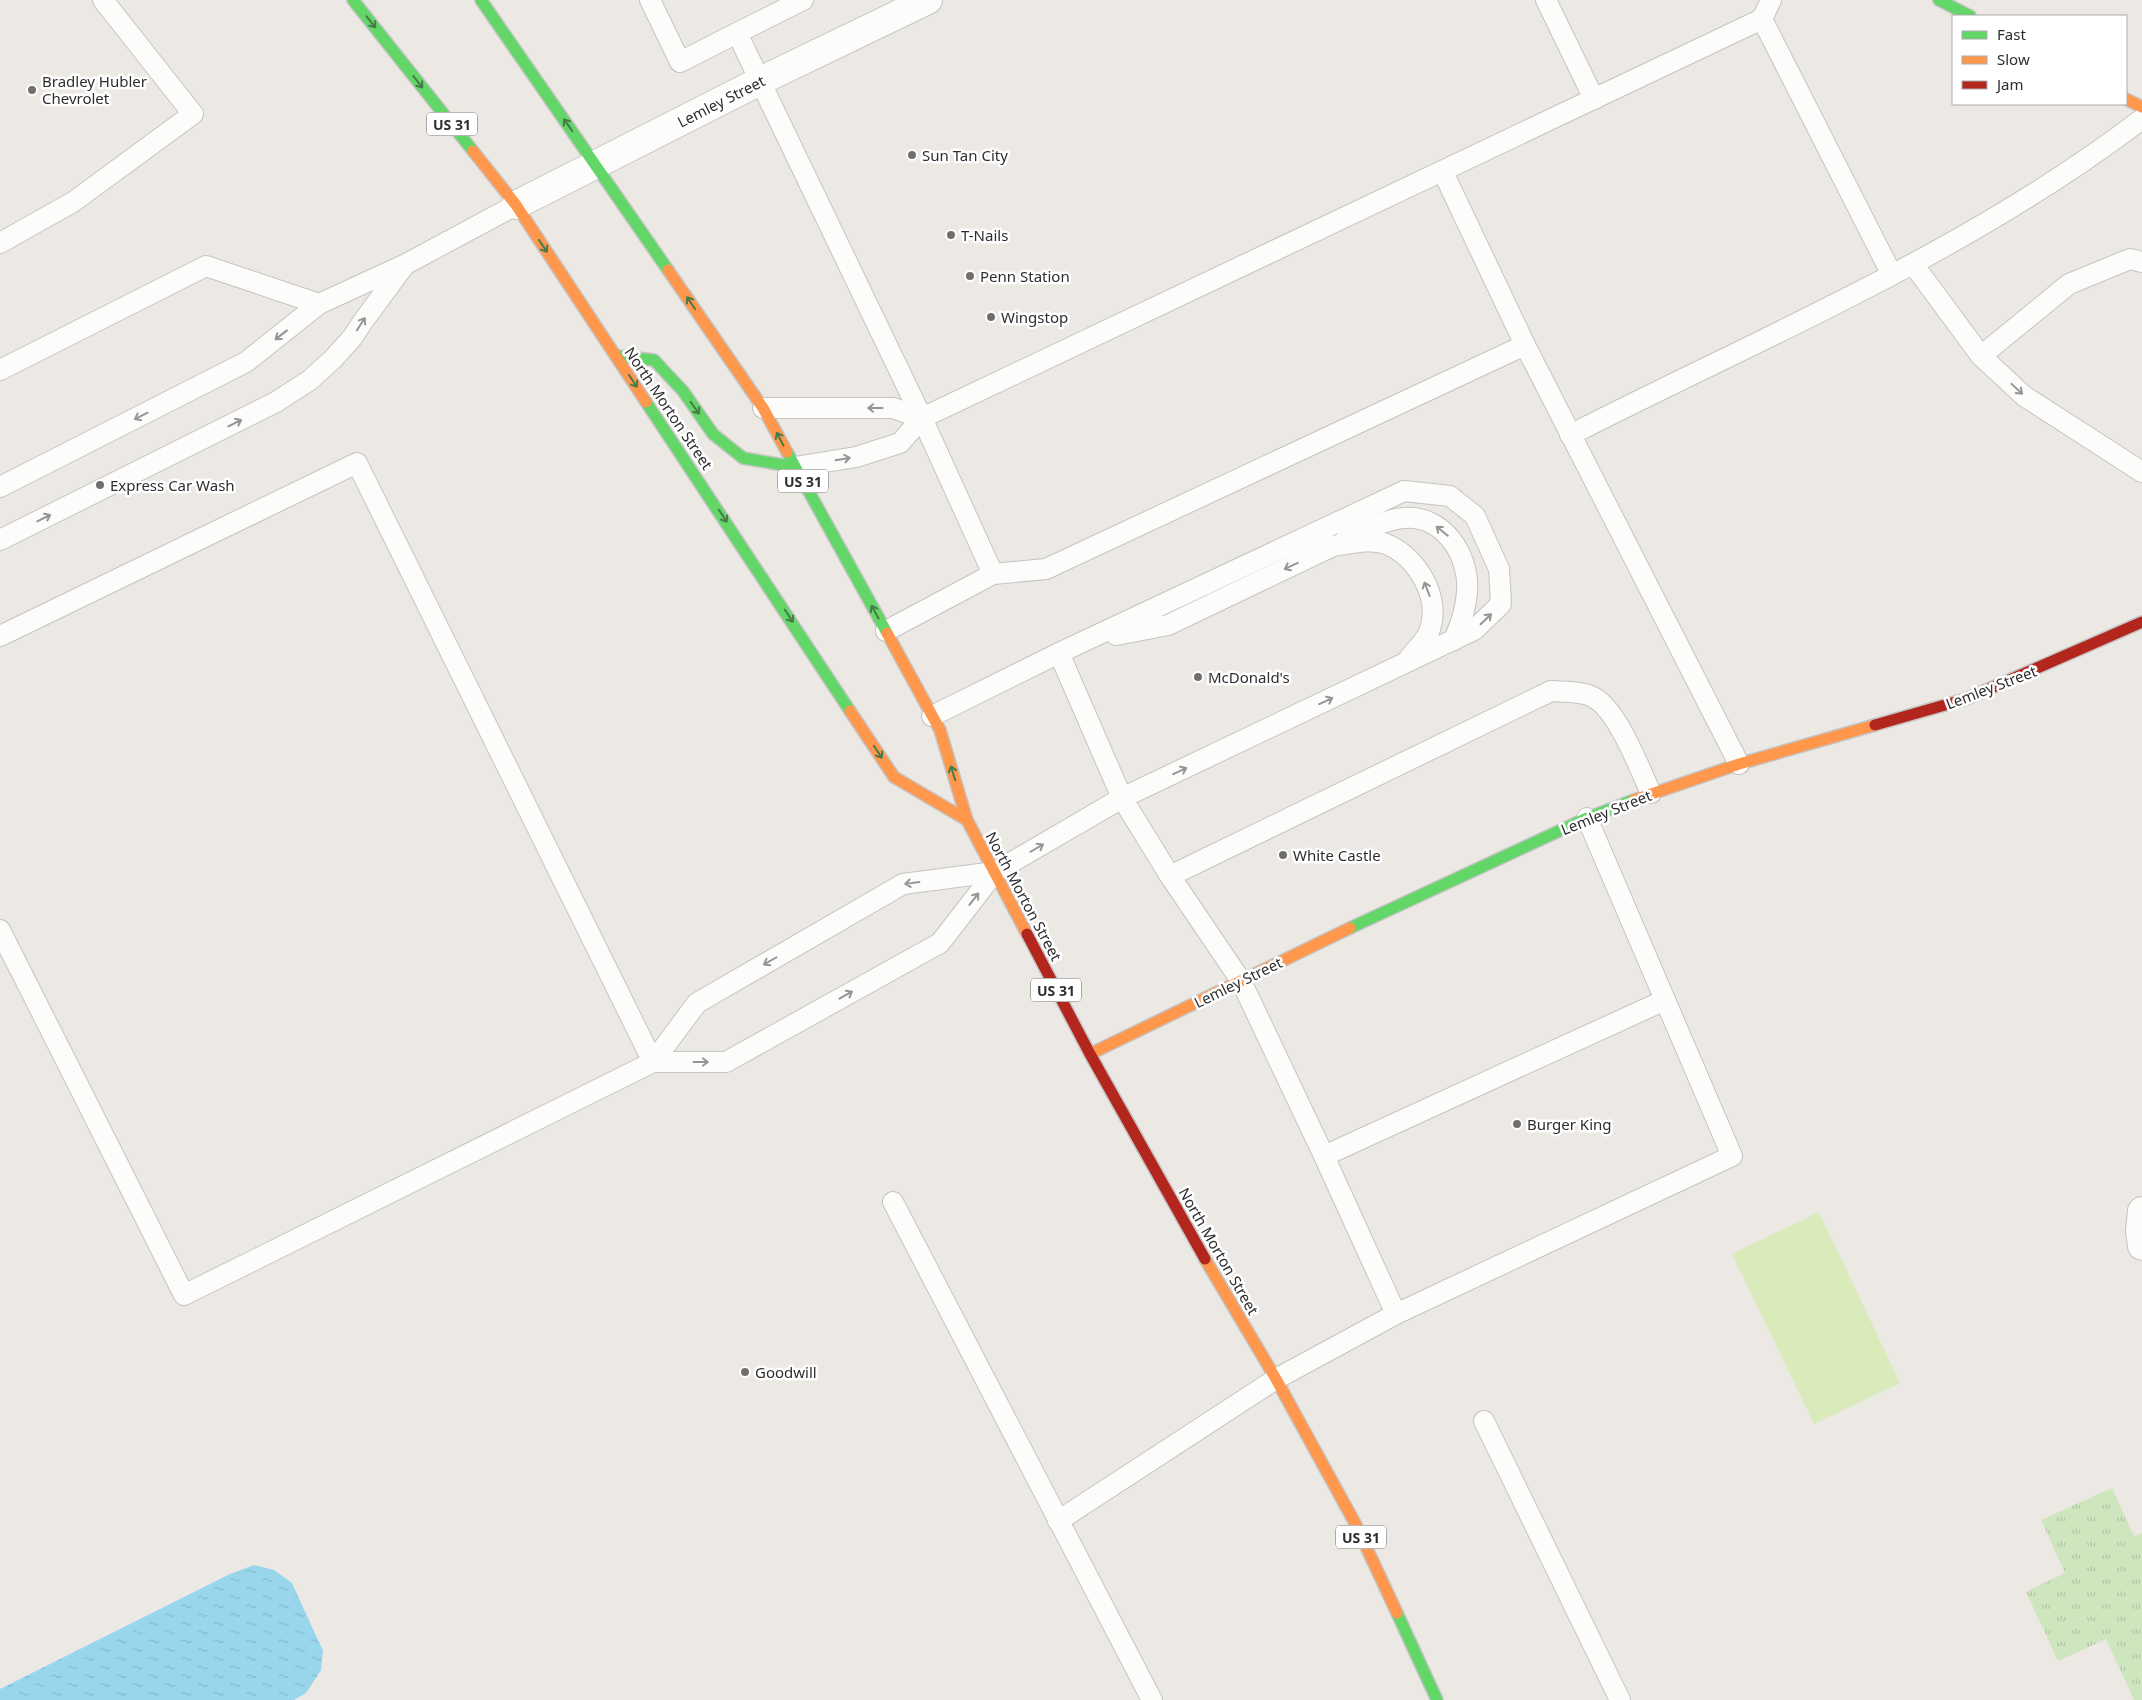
<svg xmlns="http://www.w3.org/2000/svg" width="2142" height="1700" viewBox="0 0 2142 1700" font-family="'Noto Sans',sans-serif">
<style>
.park{fill:url(#park-tufts)}
.pitch{fill:#d9eabb}
.water{fill:url(#water-ripples)}
.lines{fill:none;stroke-linecap:round;stroke-linejoin:round}
.lane-casing{stroke:#c5c4c5;stroke-width:22}
.street-casing{stroke:#c5c4c5;stroke-width:30}
.fast-casing{stroke:#c5c4c5;stroke-width:14}
.slow-casing{stroke:#c5c4c5;stroke-width:14}
.jam-casing{stroke:#c5c4c5;stroke-width:14}
.lane{stroke:#fcfcfb;stroke-width:20}
.street{stroke:#fcfcfb;stroke-width:28}
.fast{stroke:#63d668;stroke-width:11}
.slow{stroke:#ff974d;stroke-width:11}
.jam{stroke:#b3261e;stroke-width:11}
.oneway{stroke:#467a48}
.oneway2{stroke:#959594}
.poi-dot{fill:#706f6e;stroke:#fff;stroke-width:2}
.labels{text-anchor:middle;dominant-baseline:central;stroke-width:5;stroke-linejoin:round;paint-order:stroke}
.shield{fill:#fff;stroke:#6d6d6d;stroke-width:1}
.shield-label{font-size:14px;font-weight:bold;fill:#2e2e2e}
.poi-label{font-size:15px;fill:#2e2e2e;stroke:#fff;text-anchor:start}
.street-label{font-size:15px;fill:#2e2e2e;stroke:#fff}
</style>
<defs>
<pattern id="park-tufts" width="24" height="20" patternUnits="userSpaceOnUse" patternTransform="scale(1.25)"><rect width="24" height="20" fill="#cee6be"/><path d="M3 7l-1-3M5 7V3M7 7l1-3M15 17l-1-3M17 17v-4M19 17l1-3" fill="none" stroke="#b1c6a4"/></pattern>
<pattern id="water-ripples" width="26" height="14" patternUnits="userSpaceOnUse" patternTransform="scale(1.25)"><rect width="26" height="14" fill="#99d6ec"/><path d="M2 4q2-2 4 0t4 0M15 11q2-2 4 0t4 0" fill="none" stroke="#84b8cb"/></pattern>
</defs>
<rect width="100%" height="100%" fill="#ece8e4"/>
<!-- park -->
<polygon class="park" points="2112,1488 2134,1536 2142,1533 2142,1700 2134,1700 2106,1639 2058,1661 2026,1592 2065,1573 2041,1520"/>
<!-- pitch -->
<polygon class="pitch" points="1819,1212 1900,1383 1814,1424 1732,1254"/>
<!-- water -->
<polygon class="water" points="254,1565 274,1570 292,1583 323,1651 321,1670 306,1693 294,1700 0,1700 0,1689 230,1574"/>
<g class="lines">
<defs>
<g id="lane">
<polyline points="650,0 680,62 737,33"/>
<polyline points="803,0 737,33 922,418 993,574 886,631"/>
<polyline points="1546,0 1594,99"/>
<polyline points="1762,19 1892,275"/>
<polyline points="1443,172 1525,345"/>
<polyline points="0,243 73,202 193,114 103,0"/>
<polyline points="1913,264 1981,356 2024,396 2142,472"/>
<polyline points="1981,356 2069,284 2130,259 2142,262"/>
<polyline points="0,370 206,266 319,304 406,264 516,205"/>
<polyline points="763,408 893,408 922,418"/>
<path d="M1570,435C1764,336 1968,252 2142,119"/>
<polyline points="795,467 856,457 900,443 922,418 1762,19 1771,0"/>
<polyline points="0,487 246,362 319,304"/>
<polyline points="0,540 276,402 310,380 333,359 352,338 364,320 403,267"/>
<path d="M1345,540C1363,531 1383,520 1403,518C1443,514 1470,555 1467,592C1466,609 1461,624 1454,640"/>
<polyline points="993,574 1046,569 1525,345 1739,764"/>
<path d="M1116,635L1168,625L1333,546C1348,544 1371,538 1386,544C1418,557 1442,599 1429,632C1425,642 1414,651 1408,660"/>
<polyline points="0,636 357,463 653,1062"/>
<polyline points="1059,653 1122,798 1170,876 1241,981 1324,1156 1396,1314"/>
<path d="M1170,876L1551,691C1564,692 1582,691 1593,697C1618,710 1639,768 1651,793"/>
<polyline points="0,930 184,1295 653,1062 697,1003 903,884 995,872"/>
<polyline points="653,1062 726,1062 940,943 995,872 1122,798 1474,630 1501,604 1499,569 1475,516 1450,496 1404,491 1059,653 932,716"/>
<polyline points="1324,1156 1665,1000"/>
<polyline points="893,1202 1152,1700"/>
<polyline points="1484,1421 1620,1700"/>
<polyline points="1058,1521 1276,1379 1396,1314 1732,1156 1587,818"/>
</g>
<g id="street">
<polyline points="516,205 760,81 928,0"/>
<polyline points="2142,1211 2140,1231 2142,1246"/>
</g>
<g id="fast">
<polyline points="353,0 473,151"/>
<polyline points="481,0 668,270"/>
<polyline points="1939,0 1970,16"/>
<polyline points="616,356 654,360 683,391 713,434 743,458 795,467"/>
<polyline points="646,402 850,711"/>
<polyline points="787,452 887,633"/>
<polyline points="1350,928 1587,818 1634,800"/>
<polyline points="1397,1613 1437,1700"/>
</g>
<g id="slow">
<polyline points="2126,99 2142,107"/>
<polyline points="473,151 516,205 646,402"/>
<polyline points="668,270 763,408 787,452"/>
<polyline points="887,633 940,730 967,820 1027,934"/>
<polyline points="850,711 894,777 967,820"/>
<polyline points="1634,800 1739,764 1875,725"/>
<polyline points="1090,1054 1350,928"/>
<polyline points="1205,1259 1276,1379 1356,1525 1397,1613"/>
</g>
<g id="jam">
<polyline points="1875,725 1966,699 2142,622"/>
<polyline points="1027,934 1090,1054 1205,1259"/>
</g>
</defs>
<!-- lane casing -->
<use href="#lane" class="lane-casing"/>
<!-- street casing -->
<use href="#street" class="street-casing"/>
<!-- fast casing -->
<use href="#fast" class="fast-casing"/>
<!-- slow casing -->
<use href="#slow" class="slow-casing"/>
<!-- jam casing -->
<use href="#jam" class="jam-casing"/>
<!-- lane -->
<use href="#lane" class="lane"/>
<!-- street -->
<use href="#street" class="street"/>
<!-- fast -->
<use href="#fast" class="fast"/>
<!-- slow -->
<use href="#slow" class="slow"/>
<!-- jam -->
<use href="#jam" class="jam"/>
</g>
<!-- one-way arrows -->
<defs><path id="oneway-shaft" d="M-6 0H5M1.5-3L5.5 0L1.5 3" fill="none" stroke-width="1.6" stroke-linecap="round" stroke-linejoin="round" transform="scale(1.25)"/></defs>
<g class="oneway">
<use href="#oneway-shaft" transform="translate(371 22) rotate(51)"/>
<use href="#oneway-shaft" transform="translate(418 82) rotate(52)"/>
<use href="#oneway-shaft" transform="translate(568 125) rotate(-125)"/>
<use href="#oneway-shaft" transform="translate(543 246) rotate(56)"/>
<use href="#oneway-shaft" transform="translate(691 303) rotate(-124)"/>
<use href="#oneway-shaft" transform="translate(633 381) rotate(56)"/>
<use href="#oneway-shaft" transform="translate(695 408) rotate(54)"/>
<use href="#oneway-shaft" transform="translate(780 439) rotate(-118)"/>
<use href="#oneway-shaft" transform="translate(723 516) rotate(57)"/>
<use href="#oneway-shaft" transform="translate(875 612) rotate(-119)"/>
<use href="#oneway-shaft" transform="translate(789 616) rotate(57)"/>
<use href="#oneway-shaft" transform="translate(878 752) rotate(57)"/>
<use href="#oneway-shaft" transform="translate(953 773) rotate(-107)"/>
</g>
<g class="oneway2">
<use href="#oneway-shaft" transform="translate(361 324) rotate(-57)"/>
<use href="#oneway-shaft" transform="translate(281 335) rotate(142)"/>
<use href="#oneway-shaft" transform="translate(2017 389) rotate(43)"/>
<use href="#oneway-shaft" transform="translate(875 408) rotate(-180)"/>
<use href="#oneway-shaft" transform="translate(141 416) rotate(153)"/>
<use href="#oneway-shaft" transform="translate(235 423) rotate(-26)"/>
<use href="#oneway-shaft" transform="translate(843 459) rotate(-10)"/>
<use href="#oneway-shaft" transform="translate(44 518) rotate(-26)"/>
<use href="#oneway-shaft" transform="translate(1442 531) rotate(-141)"/>
<use href="#oneway-shaft" transform="translate(1291 566) rotate(155)"/>
<use href="#oneway-shaft" transform="translate(1427 589) rotate(-111)"/>
<use href="#oneway-shaft" transform="translate(1486 619) rotate(-44)"/>
<use href="#oneway-shaft" transform="translate(1326 701) rotate(-25)"/>
<use href="#oneway-shaft" transform="translate(1180 771) rotate(-25)"/>
<use href="#oneway-shaft" transform="translate(1037 848) rotate(-30)"/>
<use href="#oneway-shaft" transform="translate(912 883) rotate(172)"/>
<use href="#oneway-shaft" transform="translate(974 899) rotate(-52)"/>
<use href="#oneway-shaft" transform="translate(770 961) rotate(150)"/>
<use href="#oneway-shaft" transform="translate(846 995) rotate(-29)"/>
<use href="#oneway-shaft" transform="translate(701 1062)"/>
</g>
<!-- markers -->
<g class="poi-dot">
<circle cx="32" cy="90" r="5"/>
<circle cx="912" cy="155" r="5"/>
<circle cx="951" cy="235" r="5"/>
<circle cx="970" cy="276" r="5"/>
<circle cx="991" cy="317" r="5"/>
<circle cx="100" cy="485" r="5"/>
<circle cx="1198" cy="677" r="5"/>
<circle cx="1283" cy="855" r="5"/>
<circle cx="1517" cy="1124" r="5"/>
<circle cx="745" cy="1372" r="5"/>
</g>
<g class="labels">
<!-- shield labels -->
<g class="shield">
<rect x="427" y="112.5" width="50" height="23" rx="4"/>
<rect x="778" y="469.5" width="50" height="23" rx="4"/>
<rect x="1031" y="978.5" width="50" height="23" rx="4"/>
<rect x="1336" y="1525.5" width="50" height="23" rx="4"/>
</g>
<g class="shield-label">
<text x="452" y="124">US 31</text>
<text x="803" y="481">US 31</text>
<text x="1056" y="990">US 31</text>
<text x="1361" y="1537">US 31</text>
</g>
<!-- poi labels -->
<g class="poi-label">
<text x="42" y="81">Bradley Hubler<tspan x="42" dy="17">Chevrolet</tspan></text>
<text x="922" y="155">Sun Tan City</text>
<text x="961" y="235">T-Nails</text>
<text x="980" y="276">Penn Station</text>
<text x="1001" y="317">Wingstop</text>
<text x="110" y="485">Express Car Wash</text>
<text x="1208" y="677">McDonald's</text>
<text x="1293" y="855">White Castle</text>
<text x="1527" y="1124">Burger King</text>
<text x="755" y="1372">Goodwill</text>
</g>
<!-- street labels -->
<g class="street-label">
<text transform="translate(721 101) rotate(-27)">Lemley Street</text>
<text transform="translate(669 408) rotate(56)">North Morton Street</text>
<text transform="translate(1991 687) rotate(-21)">Lemley Street</text>
<text transform="translate(1606 812) rotate(-22)">Lemley Street</text>
<text transform="translate(1024 896) rotate(62)">North Morton Street</text>
<text transform="translate(1238 982) rotate(-26)">Lemley Street</text>
<text transform="translate(1219 1251) rotate(60)">North Morton Street</text>
</g>
</g>
<!-- legend -->
<rect x="1952" y="15" width="175" height="90" fill="#ffffff" stroke="#ababab"/>
<rect x="1962" y="31" width="25" height="8" fill="#63d668" stroke="#ababab"/>
<text x="1997" y="40" font-size="15" fill="#2e2e2e">Fast</text>
<rect x="1962" y="56" width="25" height="8" fill="#ff974d" stroke="#ababab"/>
<text x="1997" y="65" font-size="15" fill="#2e2e2e">Slow</text>
<rect x="1962" y="81" width="25" height="8" fill="#b3261e" stroke="#ababab"/>
<text x="1997" y="90" font-size="15" fill="#2e2e2e">Jam</text>
</svg>
